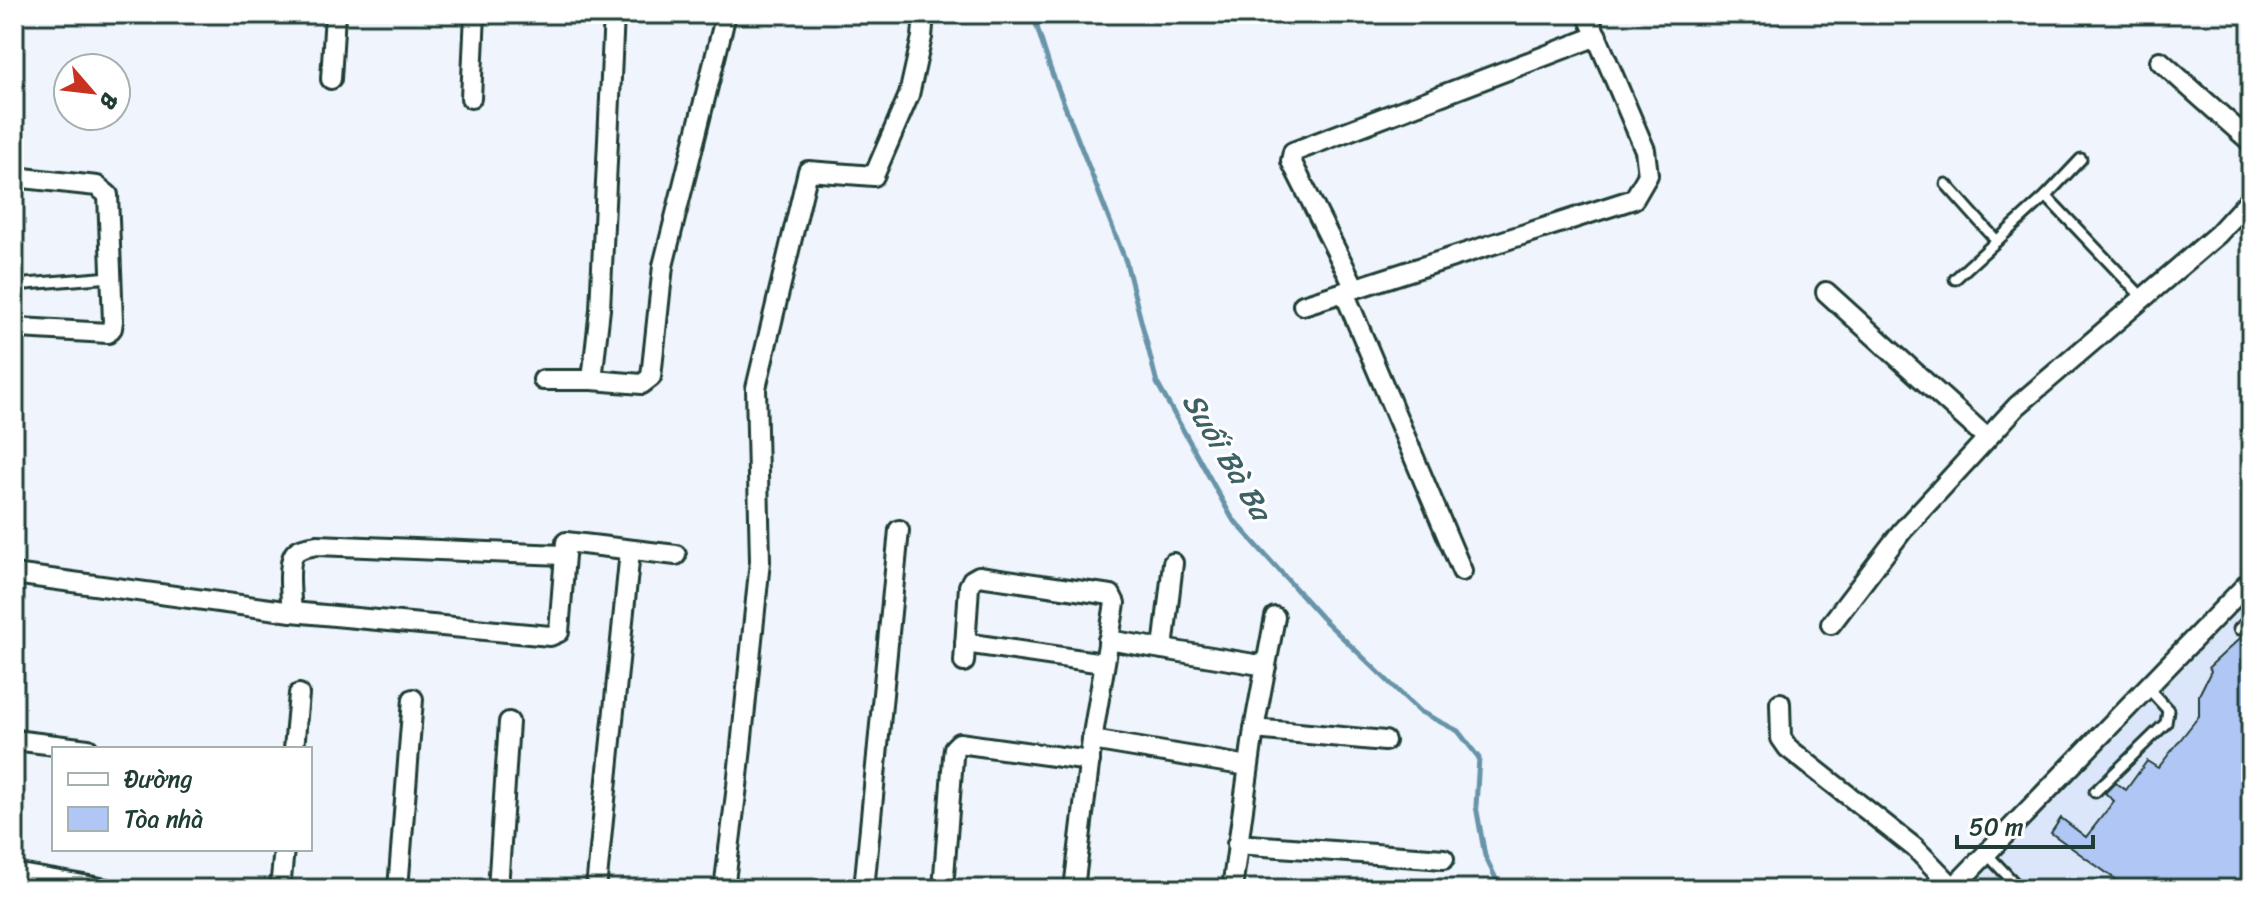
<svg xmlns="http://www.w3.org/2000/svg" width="2265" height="903" viewBox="0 0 2265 903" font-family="Sriracha,sans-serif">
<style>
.built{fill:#dce6fb}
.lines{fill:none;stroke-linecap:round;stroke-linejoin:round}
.stream{stroke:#6894a9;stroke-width:5}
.building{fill:#b0c6f5;stroke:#1f3d34;stroke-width:2}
.service-casing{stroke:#1f3d34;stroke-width:15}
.minor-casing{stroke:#1f3d34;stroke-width:24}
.service{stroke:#fff;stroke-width:9}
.minor{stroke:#fff;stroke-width:18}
.labels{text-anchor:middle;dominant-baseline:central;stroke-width:6;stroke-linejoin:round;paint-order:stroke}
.water-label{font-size:30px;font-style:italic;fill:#3e6165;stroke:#fff}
</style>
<rect width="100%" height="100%" fill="#eff4fd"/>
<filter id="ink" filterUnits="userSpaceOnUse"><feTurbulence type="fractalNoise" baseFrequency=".0125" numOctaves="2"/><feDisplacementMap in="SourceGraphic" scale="16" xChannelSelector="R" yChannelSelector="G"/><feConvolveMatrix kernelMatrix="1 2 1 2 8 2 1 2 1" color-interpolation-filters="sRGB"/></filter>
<g filter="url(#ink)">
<!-- built -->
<polygon class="built" points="2251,585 2251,889 1956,889"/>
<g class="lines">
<!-- stream -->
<polyline class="stream" points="1033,14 1050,68 1126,262 1157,383 1232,518 1322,618 1419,711 1458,731 1479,758 1476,806 1485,856 1501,889"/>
</g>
<!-- building -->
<polygon class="building" points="2251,628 2251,889 2129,889 2051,833 2061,818 2086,837 2114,801 2105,793 2115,783 2126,790 2147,761 2158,768 2199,716 2199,695 2211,671 2209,667"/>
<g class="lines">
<defs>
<g id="service">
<polyline points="1946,184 1997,241"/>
<polyline points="2046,196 2143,298"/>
<polyline points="1955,279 2046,196 2081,159"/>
<polyline points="14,285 111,277"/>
<polyline points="2239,629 2251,617"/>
<polyline points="2095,792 2166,723 2168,710 2147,687"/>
<polyline points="1986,853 2020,889"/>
</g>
<g id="minor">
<polyline points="2160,61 2251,142"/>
<polyline points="331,79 335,14"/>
<polyline points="471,98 475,14"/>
<polyline points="14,177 97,186 108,195 113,321 112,328 108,333 19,328"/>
<polyline points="1355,288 1291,161 1293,152 1597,36"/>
<polyline points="1826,292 1987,438"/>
<polyline points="1303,305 1344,292"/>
<polyline points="543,380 592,380 642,384 651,377 663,266 726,14"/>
<polyline points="592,380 600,309 614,14"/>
<polyline points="1462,571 1344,292 1634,199 1648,175 1645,150 1587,14"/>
<polyline points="14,574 292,612 550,636 559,632 566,542 676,555"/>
<path d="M292,612C291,599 287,565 294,554C299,547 309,547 317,545L563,555"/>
<polyline points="1831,624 1902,531 2017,406 2218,234 2251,198"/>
<polyline points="1108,640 1266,666"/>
<polyline points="965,643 1103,663"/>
<polyline points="1163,649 1173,563"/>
<polyline points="964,662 969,586 972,580 979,576 1111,595 1115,603 1092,740 1074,889"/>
<polyline points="1780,703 1781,738 1788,748 1915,848 1953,887"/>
<polyline points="1254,729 1275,617"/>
<polyline points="14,740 88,749"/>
<polyline points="1092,740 1248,766"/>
<polyline points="294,749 299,694"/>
<polyline points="1237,844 1444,859"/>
<polyline points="14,873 107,889"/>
<polyline points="280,889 284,849"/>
<polyline points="398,889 413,699"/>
<polyline points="498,889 509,722"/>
<polyline points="596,889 630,551"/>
<polyline points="724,889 737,786 760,561 756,388 808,171 874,176 909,95 922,37 924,14"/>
<polyline points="864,889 899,530"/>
<polyline points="943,889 953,757 954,748 959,743 1090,761"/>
<polyline points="1232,889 1254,729 1385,741"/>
<polyline points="1952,889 2251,580"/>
</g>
</defs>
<!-- service casing -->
<use href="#service" class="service-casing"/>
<!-- minor casing -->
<use href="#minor" class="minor-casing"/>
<!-- service -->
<use href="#service" class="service"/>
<!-- minor -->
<use href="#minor" class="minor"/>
</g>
</g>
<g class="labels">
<!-- water labels -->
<g class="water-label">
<text transform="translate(1227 456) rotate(59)">Suối Bà Ba</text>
</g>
</g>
<!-- margin -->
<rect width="2265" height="903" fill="none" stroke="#fff" stroke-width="48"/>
<rect x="24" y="24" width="2217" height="855" fill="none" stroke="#1f3d34" stroke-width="3" filter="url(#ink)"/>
<!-- legend -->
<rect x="52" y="747" width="260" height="104" fill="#ffffff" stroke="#a5b1ae" stroke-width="2"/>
<rect x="68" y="773" width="40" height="12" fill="#ffffff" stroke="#a5b1ae" stroke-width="2"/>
<text x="124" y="787" font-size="24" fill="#1f3d34">Đường</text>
<rect x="68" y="807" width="40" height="24" fill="#b0c6f5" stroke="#a5b1ae" stroke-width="2"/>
<text x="124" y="827" font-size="24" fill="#1f3d34">Tòa nhà</text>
<!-- north arrow -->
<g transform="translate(92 92) rotate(118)"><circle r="38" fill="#ffffff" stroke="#a5b1ae" stroke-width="2"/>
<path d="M0-6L14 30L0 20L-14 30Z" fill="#c8321e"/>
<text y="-12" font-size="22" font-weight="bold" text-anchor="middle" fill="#1f3d34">B</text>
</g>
<!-- scale -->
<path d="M1957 835v12h136v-12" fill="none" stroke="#1f3d34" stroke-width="4"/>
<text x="1969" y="835" font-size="24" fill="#1f3d34" stroke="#ffffff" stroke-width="6" paint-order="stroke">50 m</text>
</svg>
